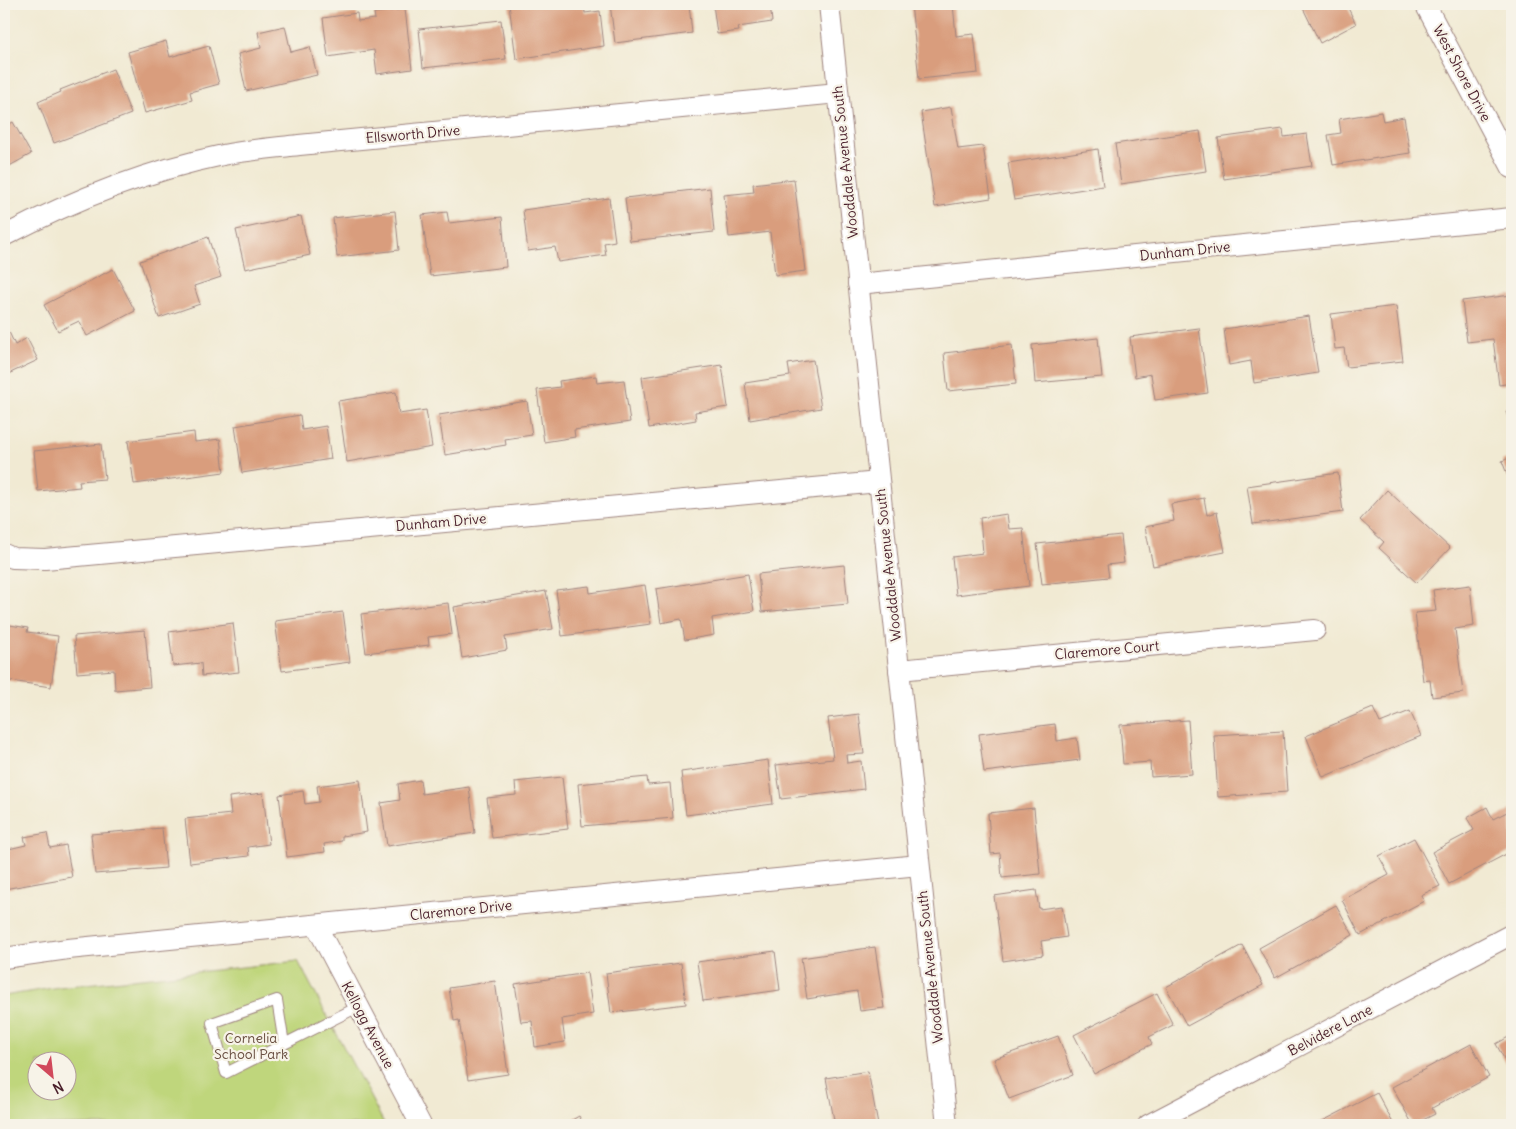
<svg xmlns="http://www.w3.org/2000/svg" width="1516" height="1129" viewBox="0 0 1516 1129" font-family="Delius,sans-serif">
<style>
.green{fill:#bfd67b;stroke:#847a53;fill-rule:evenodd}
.building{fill:#d99d7d}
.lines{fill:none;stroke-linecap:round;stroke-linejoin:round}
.service-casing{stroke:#9e847f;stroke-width:12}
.minor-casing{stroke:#9e847f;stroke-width:22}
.service{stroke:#fff;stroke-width:10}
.minor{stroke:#fff;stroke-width:20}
.labels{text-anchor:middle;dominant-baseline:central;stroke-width:4.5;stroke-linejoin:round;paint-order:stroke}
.street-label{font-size:14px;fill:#4a1f2b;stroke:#f7f3e8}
.park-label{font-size:14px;fill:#674d3f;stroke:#f7f3e8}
</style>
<rect width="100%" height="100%" fill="#f7f3e8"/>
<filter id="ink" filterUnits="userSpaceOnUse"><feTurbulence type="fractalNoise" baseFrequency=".02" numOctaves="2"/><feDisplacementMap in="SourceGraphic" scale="10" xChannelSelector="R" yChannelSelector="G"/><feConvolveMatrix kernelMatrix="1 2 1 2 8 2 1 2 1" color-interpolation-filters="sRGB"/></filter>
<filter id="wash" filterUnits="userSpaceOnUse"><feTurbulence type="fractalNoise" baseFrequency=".0096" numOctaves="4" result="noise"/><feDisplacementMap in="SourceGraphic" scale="20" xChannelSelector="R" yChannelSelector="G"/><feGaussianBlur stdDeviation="1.12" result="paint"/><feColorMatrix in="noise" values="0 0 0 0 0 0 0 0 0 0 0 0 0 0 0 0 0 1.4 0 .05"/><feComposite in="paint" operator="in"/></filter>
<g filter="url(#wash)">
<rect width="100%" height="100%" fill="#f1ead3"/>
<!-- green -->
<path class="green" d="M298,961L385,1125H4V996L59,987ZM38,1062H68V1092H38Z"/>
<g id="blocks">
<!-- building -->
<g class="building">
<polygon points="509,4 584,4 585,13 600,11 604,46 516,59"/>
<polygon points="610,4 689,4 692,33 615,43"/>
<polygon points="713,4 770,4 772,22 738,27 739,31 717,34"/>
<polygon points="911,4 953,4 956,36 974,34 978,73 919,79"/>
<polygon points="1301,4 1346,4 1356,24 1320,43"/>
<polygon points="405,9 412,69 377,74 374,50 328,57 323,18 357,13 358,21 375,19 374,13"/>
<polygon points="501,20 506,59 423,68 419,29"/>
<polygon points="285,26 291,52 310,47 317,75 246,91 238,54 261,48 258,32"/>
<polygon points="166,41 170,57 209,46 219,84 190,92 192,100 145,113 128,52"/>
<polygon points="113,69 131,114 54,143 38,102 61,92 60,90"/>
<polygon points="951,107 958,149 983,146 991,198 935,207 921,112"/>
<polygon points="1381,112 1383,121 1404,117 1410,153 1333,165 1328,135 1341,133 1339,119"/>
<polygon points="13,122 31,154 4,169 4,127"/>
<polygon points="1283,129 1284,137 1307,134 1312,166 1224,179 1218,138"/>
<polygon points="1200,131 1206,171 1121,184 1115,144"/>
<polygon points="1098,149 1103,186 1014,200 1008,163"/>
<polygon points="794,179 805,271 775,275 770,232 729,237 724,195 754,192 753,184"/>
<polygon points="710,188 714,232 630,241 625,198"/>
<polygon points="609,198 615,241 604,243 606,255 558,262 555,247 528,251 523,210"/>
<polygon points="395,211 399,250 337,257 333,218"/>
<polygon points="447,212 449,223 502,217 506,267 430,276 422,215"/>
<polygon points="301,216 310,255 245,269 236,230"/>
<polygon points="208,237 221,277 194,286 200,304 159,318 140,261"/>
<polygon points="113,269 135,311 87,336 79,321 58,331 44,305"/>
<polygon points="1512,295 1512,383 1499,385 1493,339 1467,342 1462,301"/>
<polygon points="1396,306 1403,361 1347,367 1344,348 1335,349 1331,314"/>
<polygon points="1309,316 1318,373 1254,383 1251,361 1229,365 1224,329"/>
<polygon points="1199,328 1208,393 1155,400 1151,374 1135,377 1130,337"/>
<polygon points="9,332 15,345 27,338 38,360 4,376 4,335"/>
<polygon points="1098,338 1102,377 1035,383 1032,345"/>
<polygon points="1012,345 1016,384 948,391 944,353"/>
<polygon points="813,360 821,408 750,420 745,383 790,376 788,364"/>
<polygon points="722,365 728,407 695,412 696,420 649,428 642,377"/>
<polygon points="596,376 597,383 624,380 630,422 574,430 575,437 544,442 537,390 560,387 559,381"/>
<polygon points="396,392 399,414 426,410 432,447 347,462 338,401"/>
<polygon points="527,401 532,435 505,439 506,445 445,455 439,415"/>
<polygon points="1512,410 1512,428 1506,412"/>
<polygon points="300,415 302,430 326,426 331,459 242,473 235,426"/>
<polygon points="194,432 195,442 220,439 224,472 134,484 128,441"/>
<polygon points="101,444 105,479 79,481 80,487 38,491 34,451"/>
<polygon points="1512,457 1512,487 1502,461"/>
<polygon points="1338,473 1343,512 1253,524 1247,486"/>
<polygon points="1387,490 1450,548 1417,583 1379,548 1384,542 1360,520"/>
<polygon points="1204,498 1207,515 1217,512 1225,552 1153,566 1145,527 1174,521 1171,504"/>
<polygon points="1007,514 1009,529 1023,528 1029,586 956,595 952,557 983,553 980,518"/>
<polygon points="1121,535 1124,563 1107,565 1109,577 1042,584 1037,544"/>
<polygon points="844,565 848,604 762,612 758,574"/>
<polygon points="748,574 754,611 712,618 714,635 685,640 681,619 661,623 656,589"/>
<polygon points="645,585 651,624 562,636 556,590 589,586 590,593"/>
<polygon points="1470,585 1474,626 1455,629 1463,693 1432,697 1430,680 1423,681 1415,613 1436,611 1433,590"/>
<polygon points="546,591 553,629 505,637 507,650 462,658 454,607"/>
<polygon points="448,603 452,634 428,637 429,645 366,653 361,614"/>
<polygon points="343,612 350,662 282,671 275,621"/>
<polygon points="233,623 239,672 202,676 201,663 173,666 169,632"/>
<polygon points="4,624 28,628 27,632 58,636 51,687 4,680"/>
<polygon points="145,630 150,687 115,690 114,670 77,673 74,636"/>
<polygon points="1373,708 1380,723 1410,711 1421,736 1323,777 1306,736"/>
<polygon points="859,714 864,754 846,755 847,763 861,761 864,789 781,799 776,765 833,759 828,718"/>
<polygon points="1188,720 1192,774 1151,777 1150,762 1123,764 1120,725"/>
<polygon points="1055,724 1057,741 1077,738 1080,760 984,772 979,734"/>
<polygon points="1283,731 1287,792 1218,797 1214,735"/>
<polygon points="768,760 773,804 686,815 681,772"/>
<polygon points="562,777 568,829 492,838 487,798 516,795 515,782"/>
<polygon points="647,777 648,785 670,783 673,818 582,826 578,784"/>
<polygon points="360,780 367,832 342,836 342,841 324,844 325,852 287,857 279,795 303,791 305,804 319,802 317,786"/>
<polygon points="420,780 422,794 469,787 475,833 387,846 381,803 400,800 398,784"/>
<polygon points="263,793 269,844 248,847 249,856 190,863 185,819 231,814 229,797"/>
<polygon points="1487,807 1493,819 1511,810 1512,851 1449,884 1432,852 1474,830 1467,818"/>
<polygon points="1034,808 1040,874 1002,878 1000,853 991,854 988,813"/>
<polygon points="162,828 166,868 95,874 91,834"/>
<polygon points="47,833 50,848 66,845 72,877 4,889 4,850 26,845 24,837"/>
<polygon points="1414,838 1440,886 1421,895 1424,901 1360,935 1342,900 1389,875 1379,856"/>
<polygon points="1036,890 1039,909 1062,906 1067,937 1041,941 1043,955 1003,961 994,896"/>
<polygon points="1336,905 1353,935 1275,978 1259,948"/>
<polygon points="1242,945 1263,985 1187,1026 1166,987"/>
<polygon points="875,947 884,1008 860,1011 857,991 807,999 801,958"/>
<polygon points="775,951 780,990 703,1001 697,962"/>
<polygon points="681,963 686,1004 611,1013 606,973"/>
<polygon points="587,973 593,1014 562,1019 565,1042 535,1047 532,1021 521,1022 515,984"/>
<polygon points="495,981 508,1074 468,1080 459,1020 454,1021 449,988"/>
<polygon points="1157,993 1173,1025 1149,1037 1152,1044 1094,1074 1074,1035"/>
<polygon points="1512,1035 1512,1073 1496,1044"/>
<polygon points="1058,1036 1073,1075 1009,1099 994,1059"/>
<polygon points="1471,1044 1489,1077 1432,1108 1435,1114 1413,1125 1392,1087"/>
<polygon points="868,1071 878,1125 835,1125 826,1078"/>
<polygon points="1377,1093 1394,1125 1315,1125"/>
<polygon points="579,1116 584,1125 563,1125"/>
</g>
</g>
</g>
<g filter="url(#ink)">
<use href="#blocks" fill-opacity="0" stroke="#9e847f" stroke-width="1"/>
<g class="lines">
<defs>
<polyline id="service" points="284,1044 277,1000 212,1023 226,1073 358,1007"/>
<g id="minor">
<polyline points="829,4 947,1125"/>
<polyline points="1425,4 1512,168"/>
<path d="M4,236C73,200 146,171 223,155C247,150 273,148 299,145L838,93"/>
<polyline points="858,284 1512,218"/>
<polyline points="4,554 13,558 45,559 879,482"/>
<polyline points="899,670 1315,630"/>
<polyline points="316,925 421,1125"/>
<polyline points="4,958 68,949 919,865"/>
<polyline points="1148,1125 1512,934"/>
</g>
</defs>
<!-- service casing -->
<use href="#service" class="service-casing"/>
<!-- minor casing -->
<use href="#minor" class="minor-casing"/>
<!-- service -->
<use href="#service" class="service"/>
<!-- minor -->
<use href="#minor" class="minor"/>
</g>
</g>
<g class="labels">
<!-- street labels -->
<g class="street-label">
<text transform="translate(1462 73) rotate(62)">West Shore Drive</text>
<text transform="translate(413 134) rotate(-5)">Ellsworth Drive</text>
<text transform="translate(845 162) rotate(-96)">Wooddale Avenue South</text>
<text transform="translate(1185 251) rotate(-6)">Dunham Drive</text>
<text transform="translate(441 522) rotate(-5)">Dunham Drive</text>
<text transform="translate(888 565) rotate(-96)">Wooddale Avenue South</text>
<text transform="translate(1107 650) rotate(-5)">Claremore Court</text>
<text transform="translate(461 910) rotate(-6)">Claremore Drive</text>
<text transform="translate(930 967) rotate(-96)">Wooddale Avenue South</text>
<text transform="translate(368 1025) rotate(62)">Kellogg Avenue</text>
<text transform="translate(1330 1030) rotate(-28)">Belvidere Lane</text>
</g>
<!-- park labels -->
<g class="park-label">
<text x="251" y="1038">Cornelia<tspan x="251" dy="16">School Park</tspan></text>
</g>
</g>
<!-- margin -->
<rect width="1516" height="1129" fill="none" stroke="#f7f3e8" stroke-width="20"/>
<!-- north arrow -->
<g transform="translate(52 1076) rotate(152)"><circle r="24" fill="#f7f3e8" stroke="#b29e9c"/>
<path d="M0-4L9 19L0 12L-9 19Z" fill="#d1495b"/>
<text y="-8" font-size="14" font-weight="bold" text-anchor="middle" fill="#4a1f2b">N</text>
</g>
</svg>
